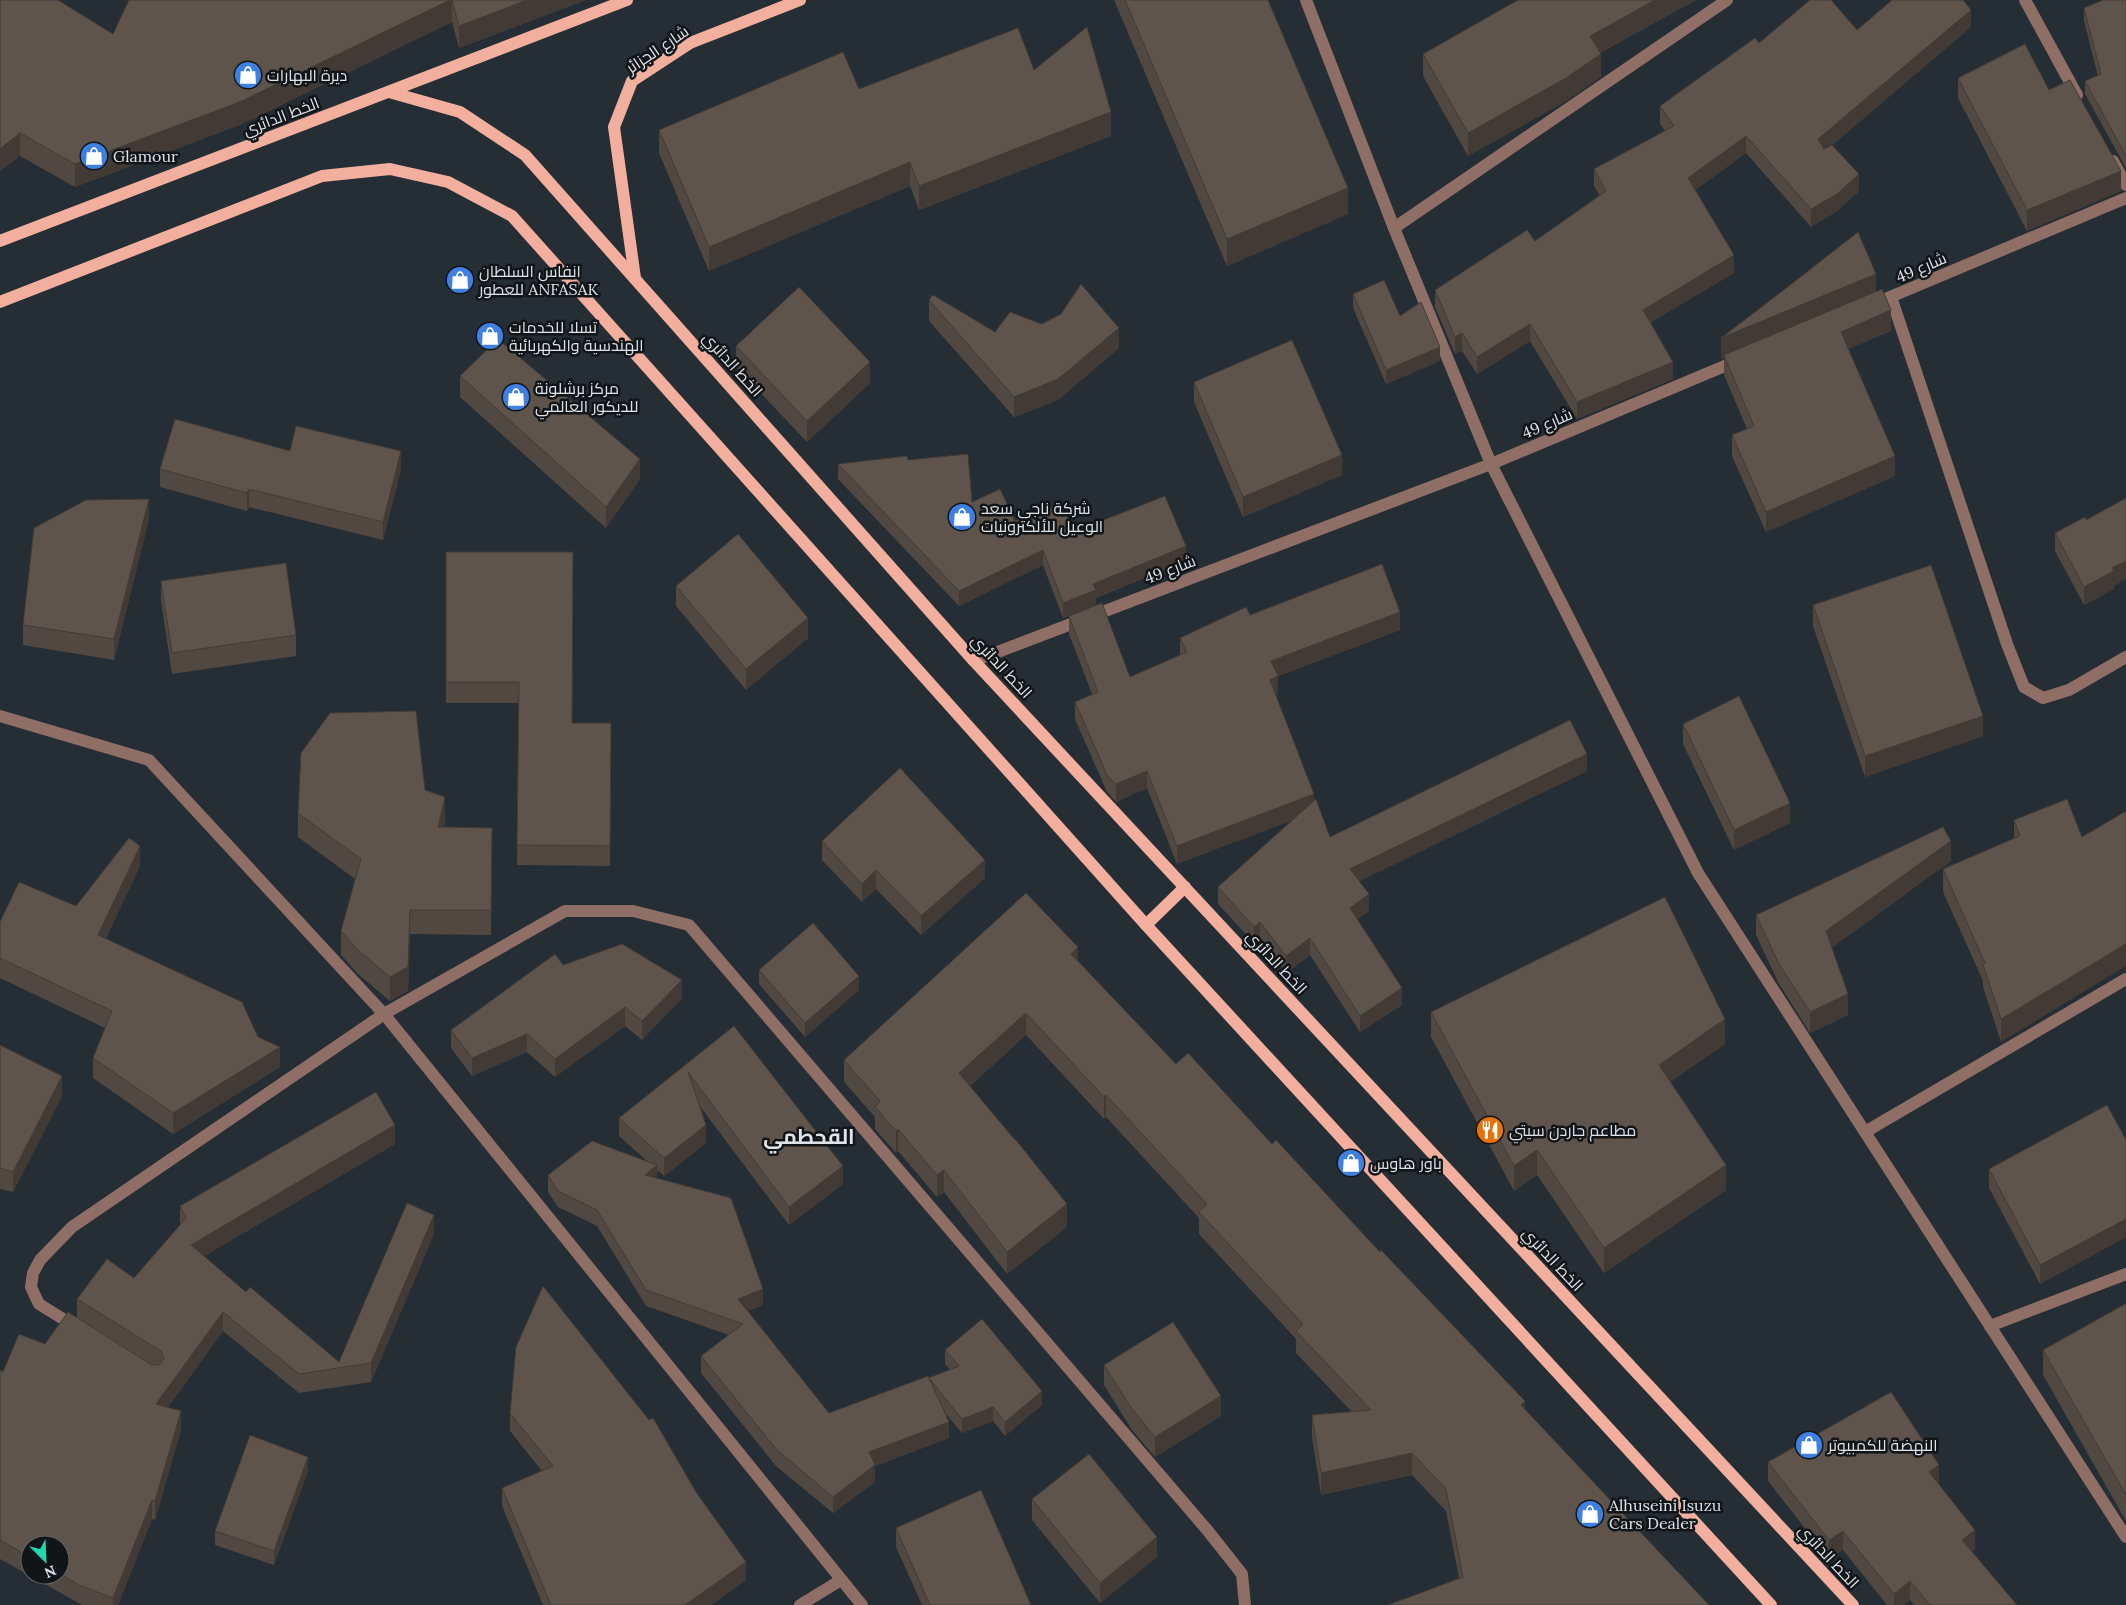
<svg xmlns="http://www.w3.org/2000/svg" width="2126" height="1605" viewBox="0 0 2126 1605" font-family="Lora,Cairo,serif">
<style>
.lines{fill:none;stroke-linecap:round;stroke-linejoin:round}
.minor{stroke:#8f6e65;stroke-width:12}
.major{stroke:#f3af9d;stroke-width:12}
.wall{fill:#514841;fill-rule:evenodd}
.shaded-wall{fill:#423b35}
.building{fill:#5e544c;stroke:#423b35}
.labels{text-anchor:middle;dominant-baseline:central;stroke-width:5;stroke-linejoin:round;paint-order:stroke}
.street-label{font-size:16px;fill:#dee3e8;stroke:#111518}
.poi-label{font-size:16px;fill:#dee3e8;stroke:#111518;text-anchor:start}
.district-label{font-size:21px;font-weight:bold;fill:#dee3e8;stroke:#111518}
</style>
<rect width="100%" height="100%" fill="#252d35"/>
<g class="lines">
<!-- minor -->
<g class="minor">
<polyline points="1306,0 1394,228 1491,464 1698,873 2126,1537"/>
<polyline points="2025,0 2077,95"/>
<polyline points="2113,161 2126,185"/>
<polyline points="1394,228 1727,0"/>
<polyline points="1891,297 2007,644 2024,687 2043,698 2069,690 2126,657"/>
<polyline points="1871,305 2126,198"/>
<polyline points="974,661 1491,464 1739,360"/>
<polyline points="0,716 149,760 384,1014 862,1605"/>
<polyline points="1865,1132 2126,979"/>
<polyline points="1990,1326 2126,1274"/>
<polyline points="76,1327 39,1304 31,1287 33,1273 40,1260 72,1227 384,1014 565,911 633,911 689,925 1208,1531 1242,1574 1245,1605"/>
<polyline points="800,1605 841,1580"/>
</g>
<!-- major -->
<g class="major">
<polyline points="389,92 460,112 525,155 974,661 1853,1605"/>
<polyline points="0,241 627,0"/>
<polyline points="635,278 614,127 632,81 690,43 800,0"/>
<polyline points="0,302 322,176 390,169 448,182 512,216 1146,925 1771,1605"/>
<polyline points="1146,925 1185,887"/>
</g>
</g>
<!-- wall -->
<g class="wall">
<polygon points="0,0 113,34 129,0 586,0 459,48 452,22 242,124 75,187 20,156 0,171"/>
<polygon points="1114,0 1268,0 1348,214 1227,266"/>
<polygon points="1518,0 1696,0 1600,53 1601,77 1566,101 1468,156 1423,76 1423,54"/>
<polygon points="2126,0 2126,168 2085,94 2085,81 2098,76 2084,21 2084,8"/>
<polygon points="1971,27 1831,146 1859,191 1837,211 1811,227 1746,153 1695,190 1734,273 1651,322 1673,379 1577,419 1530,341 1477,374 1462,351 1455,354 1435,307 1435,290 1535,241 1600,196 1594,186 1594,169 1665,131 1660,124 1660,106 1759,43 1857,30"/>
<polygon points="1034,70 1111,136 919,210 910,186 709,271 659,153 659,130 859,89"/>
<polygon points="1958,78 2049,90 2121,191 2027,231 1958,98"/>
<polygon points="1876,291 1891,331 1848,349 1895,476 1766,532 1732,456 1732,435 1747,429 1724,375 1724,358 1721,359 1721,338"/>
<polygon points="1353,294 1400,316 1440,361 1386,384 1353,308"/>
<polygon points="929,300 995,332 1042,324 1061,314 1119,348 1058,400 1014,417 929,321"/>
<polygon points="736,346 870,383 807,442 736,367"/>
<polygon points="460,376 640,479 606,528 460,397"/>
<polygon points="1194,382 1342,475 1243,517 1194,402"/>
<polygon points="290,451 401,469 383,540 249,507 247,511 160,487 160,469"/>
<polygon points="838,464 972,502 1015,521 1073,532 1186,561 1096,598 1096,606 1130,677 1180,655 1180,638 1250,615 1400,630 1278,676 1278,694 1276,695 1314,800 1330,837 1587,771 1359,881 1369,911 1357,919 1402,1005 1360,1032 1310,955 1286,973 1260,938 1254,943 1218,904 1218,887 1292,820 1177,864 1147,788 1116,802 1107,792 1075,719 1075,702 1092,694 1069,634 1069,616 1063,618 1043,565 959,606 838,479"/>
<polygon points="149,519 114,660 23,645 23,625"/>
<polygon points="2055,533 2114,586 2114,589 2084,605 2055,551"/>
<polygon points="446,552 572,723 611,744 610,866 517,865 519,703 446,703"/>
<polygon points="161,581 296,635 296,656 172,674 161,601"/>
<polygon points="676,586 808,638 746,690 676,606"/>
<polygon points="1813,605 1983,736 1865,777 1813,626"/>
<polygon points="1683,724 1790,823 1734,850 1683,744"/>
<polygon points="425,790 445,821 444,827 492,828 491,935 410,934 408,991 390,1001 359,975 341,955 341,931 355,879 298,837 298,813"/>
<polygon points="2014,820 2082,837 2001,1042 1983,987 1983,981 1943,892 1943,869 2014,838"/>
<polygon points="822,841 985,878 921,935 876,889 862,902 822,860"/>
<polygon points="1951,861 1831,948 1848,1015 1810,1033 1779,984 1756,935 1756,915"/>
<polygon points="140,866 106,938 258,1037 280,1067 173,1134 93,1078 93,1058 105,1028 0,978 0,922 76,906"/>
<polygon points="1078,961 1176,1064 1272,1144 1525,1410 1709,1605 1459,1578 1446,1511 1412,1475 1321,1495 1312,1437 1312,1415 1352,1412 1296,1353 1296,1339 1199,1234 1199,1218 1106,1117 1104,1119 1026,1035 970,1086 1067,1227 1007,1274 944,1192 937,1197 898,1151 896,1153 875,1129 875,1117 844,1082 844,1060"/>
<polygon points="563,965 682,998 642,1040 625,1026 555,1077 527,1052 472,1076 451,1048 451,1030"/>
<polygon points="759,970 859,990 805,1037 759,984"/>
<polygon points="1431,1012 1725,1044 1670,1082 1726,1190 1604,1273 1537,1175 1514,1191 1431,1037"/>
<polygon points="734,1026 843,1184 789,1225 699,1105 706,1143 664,1176 657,1170 657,1178 763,1305 748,1311 829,1413 950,1370 945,1364 945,1350 1042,1405 1005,1436 993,1421 962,1433 944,1412 949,1438 875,1466 875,1482 833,1513 776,1466 701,1373 701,1356 729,1335 646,1306 597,1226 558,1207 548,1192 548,1175 648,1162 619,1136 619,1118"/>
<polygon points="0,1045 62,1096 13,1192 0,1189"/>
<polygon points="2126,1140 2126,1237 2040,1284 1989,1188 1989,1169"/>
<path d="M395,1144L204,1256L246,1292L339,1362L434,1234L371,1382L299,1393L223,1331L168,1407L181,1430L155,1520L152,1519L118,1605H82L0,1559V1370L3,1372L45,1344L77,1318V1299L134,1278L180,1225V1206ZM30,1545H60V1575H30Z"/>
<polygon points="2126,1305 2126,1521 2043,1375 2043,1350"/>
<polygon points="1104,1365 1221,1416 1155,1457 1132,1430 1104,1385"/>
<polygon points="510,1413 746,1580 711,1605 543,1605 502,1506 502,1488 542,1471 510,1431"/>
<polygon points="1768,1462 1939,1484 1975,1549 1972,1551 2017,1605 1914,1605 1910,1600 1904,1605 1887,1605 1843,1550 1829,1559 1768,1481"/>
<polygon points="308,1471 274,1565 215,1545 215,1531"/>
<polygon points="1032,1499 1157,1557 1100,1603 1032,1520"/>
<polygon points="896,1528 1031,1605 922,1605 896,1547"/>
</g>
<!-- shaded-wall -->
<g class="shaded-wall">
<polygon points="450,0 452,0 452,22 242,124 75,187 75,164"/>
<polygon points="527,0 586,0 459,48 459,26"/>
<polygon points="1655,0 1696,0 1590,58 1590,36"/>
<polygon points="1971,10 1971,27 1818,157 1818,139"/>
<polygon points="1601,54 1601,77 1566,101 1468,156 1468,133"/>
<polygon points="1111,112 1111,136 919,210 919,186"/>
<polygon points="20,133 20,156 0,171 0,149"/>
<polygon points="1746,136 1746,153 1688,195 1688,178"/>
<polygon points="910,162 910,186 709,271 709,247"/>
<polygon points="2121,171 2121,191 2027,231 2027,210"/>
<polygon points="1859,174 1859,191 1837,211 1811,227 1811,209"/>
<polygon points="1348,188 1348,214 1227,266 1227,239"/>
<polygon points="1734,255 1734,273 1643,327 1643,310"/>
<polygon points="1876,274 1876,294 1724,355 1724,358 1721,359 1721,338"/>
<polygon points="1891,310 1891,331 1841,352 1841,332"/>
<polygon points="1530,324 1530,341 1477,374 1477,357"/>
<polygon points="1119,328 1119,348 1058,400 1014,417 1014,397"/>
<polygon points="1462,333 1462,351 1455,354 1455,337"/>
<polygon points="1440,347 1440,361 1386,384 1386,370"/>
<polygon points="870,362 870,383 807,442 807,421"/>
<polygon points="1673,362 1673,379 1577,419 1577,402"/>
<polygon points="401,451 401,469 383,540 383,522"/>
<polygon points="1342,455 1342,475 1243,517 1243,497"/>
<polygon points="1895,456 1895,476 1766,532 1766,512"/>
<polygon points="640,459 640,479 606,528 606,507"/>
<polygon points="249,489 249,507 247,511 247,493"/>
<polygon points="149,499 149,519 114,660 114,639"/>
<polygon points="1186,546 1186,561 1096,598 1096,606 1063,618 1063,603 1093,584"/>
<polygon points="1043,550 1043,565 959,606 959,591"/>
<polygon points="2126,561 2126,579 2114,586 2114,589 2084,605 2084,587 2112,568"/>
<polygon points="1400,612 1400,630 1271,679 1271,661"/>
<polygon points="808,618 808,638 746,690 746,669"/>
<polygon points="1278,676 1278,694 1270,698 1270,680"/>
<polygon points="1983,716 1983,736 1865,777 1865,756"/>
<polygon points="1587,754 1587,771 1350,886 1350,869"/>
<polygon points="1147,771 1147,788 1116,802 1116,784"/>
<polygon points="1314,794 1314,812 1177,864 1177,846"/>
<polygon points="445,797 445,821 438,851 438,827"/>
<polygon points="1790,803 1790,823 1734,850 1734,830"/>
<polygon points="1951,841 1951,861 1826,952 1826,931"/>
<polygon points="140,846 140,866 98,955 98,935"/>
<polygon points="985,860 985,878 921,935 921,916"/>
<polygon points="876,870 876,889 862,902 862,884"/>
<polygon points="1369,894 1369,911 1350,925 1350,908"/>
<polygon points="410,910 410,934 408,991 390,1001 390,977"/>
<polygon points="1260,922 1260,938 1254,943 1254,927"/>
<polygon points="1310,938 1310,955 1286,973 1286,956"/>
<polygon points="2126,944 2126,966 2001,1042 2001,1019"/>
<polygon points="1078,947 1078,969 1071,954"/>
<polygon points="859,976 859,990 805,1037 805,1023"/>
<polygon points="682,980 682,998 642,1040 642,1021"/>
<polygon points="1402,988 1402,1005 1360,1032 1360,1016"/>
<polygon points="1848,994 1848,1015 1810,1033 1810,1012"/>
<polygon points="625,1007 625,1026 555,1077 555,1059"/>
<polygon points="1026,1013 1026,1035 959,1096 959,1073"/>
<polygon points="1725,1019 1725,1044 1659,1090 1659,1065"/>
<polygon points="527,1034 527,1052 472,1076 472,1058"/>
<polygon points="280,1047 280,1067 173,1134 173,1113"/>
<polygon points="62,1076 62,1096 13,1192 13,1172"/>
<polygon points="1106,1095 1106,1117 1104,1119 1104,1097"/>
<polygon points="395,1125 395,1144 191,1264 191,1245"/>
<polygon points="706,1125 706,1143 664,1176 664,1158"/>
<polygon points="898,1129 898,1151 896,1153 896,1131"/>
<polygon points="1537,1150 1537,1175 1514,1191 1514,1166"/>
<polygon points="657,1165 657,1182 645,1175"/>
<polygon points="1726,1165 1726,1190 1604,1273 1604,1248"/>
<polygon points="843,1166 843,1184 789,1225 789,1207"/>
<polygon points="944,1170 944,1192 937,1197 937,1175"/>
<polygon points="1067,1204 1067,1227 1007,1274 1007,1252"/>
<polygon points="434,1215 434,1234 371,1382 371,1363"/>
<polygon points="2126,1219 2126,1237 2040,1284 2040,1265"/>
<polygon points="763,1289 763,1305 738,1315 738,1299"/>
<polygon points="223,1312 223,1331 156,1423 156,1404"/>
<polygon points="1042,1391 1042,1405 1005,1436 1005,1422"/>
<polygon points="1221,1396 1221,1416 1155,1457 1155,1437"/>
<polygon points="1525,1401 1525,1423 1521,1405"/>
<polygon points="993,1407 993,1421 962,1433 962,1419"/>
<polygon points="181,1411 181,1430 155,1520 155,1501"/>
<polygon points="949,1422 949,1438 875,1466 875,1482 833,1513 833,1497 869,1452"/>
<polygon points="1412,1453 1412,1475 1321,1495 1321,1473"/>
<polygon points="308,1457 308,1471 274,1565 274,1551"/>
<polygon points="1939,1465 1939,1484 1929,1472"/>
<polygon points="152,1500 152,1519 118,1605 113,1605 113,1598"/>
<polygon points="1975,1530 1975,1549 1962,1559 1962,1540"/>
<polygon points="1843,1531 1843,1550 1829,1559 1829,1540"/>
<polygon points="1157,1537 1157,1557 1100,1603 1100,1583"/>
<polygon points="746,1562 746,1580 711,1605 685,1605"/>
<polygon points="1910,1581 1910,1600 1904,1605 1894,1605 1894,1594"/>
</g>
<!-- building -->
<g class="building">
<polygon points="0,0 58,0 113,34 129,0 450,0 242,101 75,164 20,133 0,149"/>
<polygon points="452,0 527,0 459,26"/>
<polygon points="1125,0 1268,0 1348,188 1227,239"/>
<polygon points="1518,0 1655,0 1590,36 1601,54 1566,78 1468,133 1423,54"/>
<polygon points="1810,0 1831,0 1857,30 1892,0 1963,0 1971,10 1818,139 1824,149 1832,145 1859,174 1837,194 1811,209 1746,136 1688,178 1734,255 1643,310 1673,362 1577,402 1530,324 1477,357 1462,333 1455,337 1435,290 1527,230 1535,241 1606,191 1594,169 1674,126 1660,106 1755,38 1759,43"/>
<polygon points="2103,0 2126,0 2126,156 2085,81 2101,74 2084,8"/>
<polygon points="1087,27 1111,112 919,186 910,162 709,247 659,130 843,52 859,89 1018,28 1034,70"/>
<polygon points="2025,44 2049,90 2070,80 2121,171 2027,210 1958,78"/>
<polygon points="1858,232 1876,274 1721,338 1794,282"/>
<polygon points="1384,280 1400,316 1421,302 1440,347 1386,370 1353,294"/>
<polygon points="1081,284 1119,328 1058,379 1014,397 929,300 933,295 995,332 1010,312 1042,324 1061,314"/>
<polygon points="799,287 870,362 807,421 736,346"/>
<polygon points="1882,289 1891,310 1841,332 1895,456 1766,512 1732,435 1754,426 1724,355"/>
<polygon points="498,339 640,459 606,507 460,376"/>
<polygon points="1292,340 1342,455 1243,497 1194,382"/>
<polygon points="175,419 290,451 296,426 401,451 383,522 249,489 247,493 160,469"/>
<polygon points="968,454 972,502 1000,489 1015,521 1062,503 1073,532 1165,496 1186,546 1093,584 1096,590 1063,603 1043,550 959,591 838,464 907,456 908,460"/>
<polygon points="2126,498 2126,561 2112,568 2114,571 2084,587 2055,533 2085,517 2086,520"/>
<polygon points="149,499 114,639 23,625 34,528 86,500"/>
<polygon points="738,534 808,618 746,669 676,586"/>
<polygon points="446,552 573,552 572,723 611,723 610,846 517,845 519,682 446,682"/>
<polygon points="286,563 296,635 172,653 161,581"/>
<polygon points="1382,564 1400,612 1271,661 1278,676 1270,680 1314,794 1177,846 1147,771 1116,784 1107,775 1075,702 1098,692 1069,616 1102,603 1130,677 1187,652 1180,638 1246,607 1250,615"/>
<polygon points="1931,565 1983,716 1865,756 1813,605"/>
<polygon points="1739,696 1790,803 1734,830 1683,724"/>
<polygon points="416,711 425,790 445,797 438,827 492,828 491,910 410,910 408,967 390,977 359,951 341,931 361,859 298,813 301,753 330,713"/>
<polygon points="1570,720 1587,754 1350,869 1369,894 1350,908 1402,988 1360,1016 1310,938 1286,956 1260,922 1254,927 1218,887 1316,799 1330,837"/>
<polygon points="900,768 985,860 921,916 876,870 862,884 822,841"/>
<polygon points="2067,799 2082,837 2126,811 2126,944 2001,1019 1983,965 1985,963 1943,869 2020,836 2014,820"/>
<polygon points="1943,827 1951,841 1826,931 1848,994 1810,1012 1779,964 1756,915"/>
<polygon points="129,838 140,846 98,935 242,1002 258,1037 280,1047 173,1113 93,1058 112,1011 0,958 0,922 19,882 76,906"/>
<polygon points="1026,893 1078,947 1071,954 1176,1064 1188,1053 1272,1144 1276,1140 1380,1252 1381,1250 1525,1401 1521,1405 1709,1605 1388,1605 1463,1577 1446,1489 1412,1453 1321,1473 1312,1415 1371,1410 1296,1331 1303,1324 1199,1212 1207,1204 1106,1095 1104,1097 1026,1013 959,1073 1015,1140 1016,1140 1067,1204 1007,1252 944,1170 937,1175 898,1129 896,1131 875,1107 880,1101 844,1060"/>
<polygon points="1665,897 1725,1019 1659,1065 1726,1165 1604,1248 1537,1150 1514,1166 1431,1012"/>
<polygon points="813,923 859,976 805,1023 759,970"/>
<polygon points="622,944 682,980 642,1021 625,1007 555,1059 527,1034 472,1058 451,1030 555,954 563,965"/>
<polygon points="734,1026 843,1166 789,1207 688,1072 706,1125 664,1158 619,1118"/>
<polygon points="0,1045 62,1076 13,1172 0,1168"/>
<polygon points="376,1092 395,1125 191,1245 246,1292 250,1287 339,1362 407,1203 434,1215 371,1363 299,1374 223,1312 156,1404 181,1411 155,1501 152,1500 113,1598 79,1585 60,1574 60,1545 30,1545 30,1557 0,1540 0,1370 3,1372 19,1334 45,1344 68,1312 152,1365 159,1365 164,1359 161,1351 77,1299 107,1259 134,1278 186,1218 180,1206"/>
<polygon points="2107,1105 2126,1140 2126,1219 2040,1265 1989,1169"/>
<polygon points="592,1141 657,1165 645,1175 731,1198 763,1289 738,1299 829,1413 928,1376 949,1422 869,1452 875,1465 833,1497 776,1449 701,1356 743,1324 646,1290 597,1210 558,1191 548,1175"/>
<polygon points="543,1286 649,1420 653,1418 696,1492 746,1562 685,1605 551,1605 502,1488 553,1466 510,1413 516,1347"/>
<polygon points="2125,1304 2126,1305 2126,1495 2043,1350"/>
<polygon points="982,1319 1042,1391 1005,1422 993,1407 962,1419 929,1378 959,1366 945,1350"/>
<polygon points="1173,1322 1221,1396 1155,1437 1132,1409 1104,1365"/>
<polygon points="1891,1392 1939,1465 1929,1472 1975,1530 1962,1540 2017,1605 1930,1605 1910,1581 1894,1594 1843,1531 1829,1540 1768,1462"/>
<polygon points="250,1435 308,1457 274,1551 215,1531"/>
<polygon points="1089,1454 1157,1537 1100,1583 1032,1499"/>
<polygon points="981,1490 1031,1605 930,1605 896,1528"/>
</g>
<!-- icons -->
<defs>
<symbol id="shop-disc" viewBox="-11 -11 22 22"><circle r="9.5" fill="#3f7fe0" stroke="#111518"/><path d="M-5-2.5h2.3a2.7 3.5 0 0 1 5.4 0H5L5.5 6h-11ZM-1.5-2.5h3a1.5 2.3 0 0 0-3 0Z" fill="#fff"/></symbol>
<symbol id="restaurant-disc" viewBox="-11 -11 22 22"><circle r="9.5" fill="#e8710a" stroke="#111518"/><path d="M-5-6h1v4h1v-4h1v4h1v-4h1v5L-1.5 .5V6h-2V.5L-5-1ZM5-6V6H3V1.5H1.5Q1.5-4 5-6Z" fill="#fff"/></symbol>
</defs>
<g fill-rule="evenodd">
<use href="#shop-disc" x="232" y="59" width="32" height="32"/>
<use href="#shop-disc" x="78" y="140" width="32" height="32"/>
<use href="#shop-disc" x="444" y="264" width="32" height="32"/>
<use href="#shop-disc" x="474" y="320" width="32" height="32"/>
<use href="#shop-disc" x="500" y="381" width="32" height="32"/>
<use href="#shop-disc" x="946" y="501" width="32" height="32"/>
<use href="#restaurant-disc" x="1474" y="1114" width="32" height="32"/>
<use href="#shop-disc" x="1335" y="1147" width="32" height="32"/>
<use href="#shop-disc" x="1793" y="1429" width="32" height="32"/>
<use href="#shop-disc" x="1574" y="1498" width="32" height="32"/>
</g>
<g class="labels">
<!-- street labels -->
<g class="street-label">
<text transform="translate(657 49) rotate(-34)">شارع الجزائر</text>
<text transform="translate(281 116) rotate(-21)">الخط الدائري</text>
<text transform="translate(1921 267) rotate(-23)">شارع 49</text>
<text transform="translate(733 364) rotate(48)">الخط الدائري</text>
<text transform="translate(1547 423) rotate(-23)">شارع 49</text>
<text transform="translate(1170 569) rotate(-21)">شارع 49</text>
<text transform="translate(1002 666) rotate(47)">الخط الدائري</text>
<text transform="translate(1277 962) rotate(47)">الخط الدائري</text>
<text transform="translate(1553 1259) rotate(47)">الخط الدائري</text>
<text transform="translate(1829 1556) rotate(47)">الخط الدائري</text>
</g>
<!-- poi labels -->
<g class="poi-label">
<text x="267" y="75">ديرة البهارات</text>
<text x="113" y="156">Glamour</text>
<text x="479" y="271">انفاس السلطان<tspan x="479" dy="18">للعطور ANFASAK</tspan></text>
<text x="509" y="327">تسلا للخدمات<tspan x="509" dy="18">الهندسية والكهربائية</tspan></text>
<text x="535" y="388">مركز برشلونة<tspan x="535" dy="18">للديكور العالمي</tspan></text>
<text x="981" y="508">شركة ناجي سعد<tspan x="981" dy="18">الوعيل للألكترونيات</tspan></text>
<text x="1509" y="1130">مطاعم جاردن سيتي</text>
<text x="1370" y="1163">باور هاوس</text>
<text x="1828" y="1445">النهضة للكمبيوتر</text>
<text x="1609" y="1505">Alhuseini Isuzu<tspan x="1609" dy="18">Cars Dealer</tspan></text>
</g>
<!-- district labels -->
<g class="district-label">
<text x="809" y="1136">القحطمي</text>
</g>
</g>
<!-- north arrow -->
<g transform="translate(45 1560) rotate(156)"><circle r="24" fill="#111518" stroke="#63676b"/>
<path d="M0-4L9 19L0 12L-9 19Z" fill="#25d5ae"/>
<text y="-8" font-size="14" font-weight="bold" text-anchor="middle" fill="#dee3e8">N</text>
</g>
</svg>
